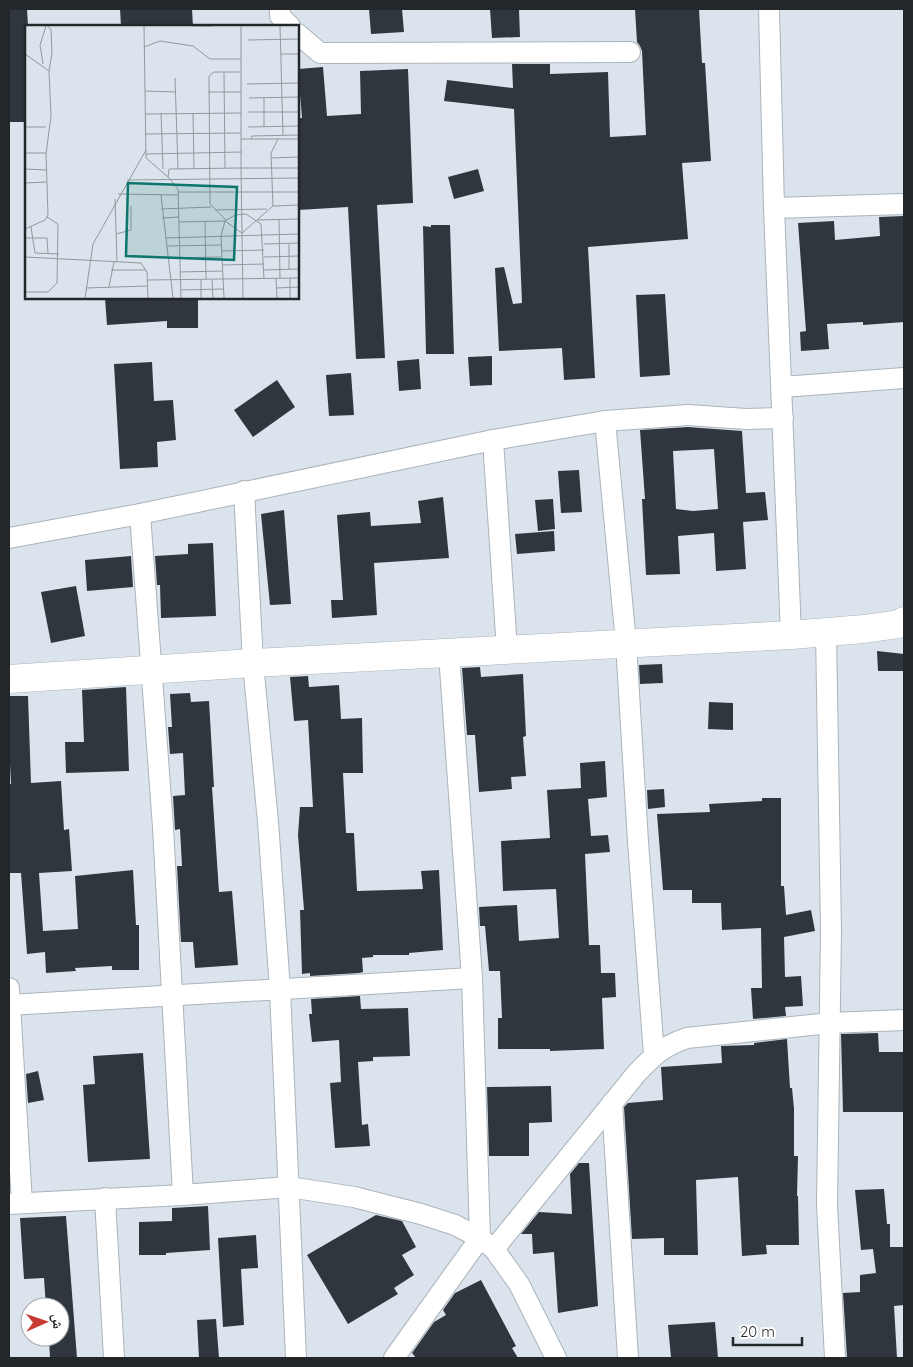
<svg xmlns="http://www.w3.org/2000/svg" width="913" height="1367" viewBox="0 0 913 1367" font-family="Quicksand,'Noto Naskh Arabic',sans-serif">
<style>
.building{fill:#30363d;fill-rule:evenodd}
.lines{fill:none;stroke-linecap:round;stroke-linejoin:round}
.street-casing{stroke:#abb4bb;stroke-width:22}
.secondary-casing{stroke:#abb4bb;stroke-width:29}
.street{stroke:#fff;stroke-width:20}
.secondary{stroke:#fff;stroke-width:28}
.inset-road{fill:none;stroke:#92989e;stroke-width:1}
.view{fill:#0f766e;fill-opacity:0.15;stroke:#0f766e;stroke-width:2.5}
.inset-edge{fill:none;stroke:#24272a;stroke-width:2.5}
</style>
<rect width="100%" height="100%" fill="#dbe4ec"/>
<!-- building -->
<g class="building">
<polygon points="9,9 27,9 28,26 26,26 26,122 9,122"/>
<polygon points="120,9 192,9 193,26 121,26"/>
<polygon points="369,9 402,9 404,32 371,34"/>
<polygon points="490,9 519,9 520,37 492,38"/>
<polygon points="635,9 699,9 702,63 705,63 711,161 682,163 688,239 588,247 595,378 564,380 562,348 499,351 495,268 504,267 513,304 522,303 514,109 444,101 447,80 513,88 512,64 550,64 550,74 608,72 610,137 646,135 642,51 640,46 637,42"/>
<polygon points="323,67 327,116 361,114 360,71 408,69 413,203 377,205 385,358 356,359 348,207 298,210 298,118 302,118 298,69"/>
<polygon points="478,169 484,191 454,199 448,177"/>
<polygon points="904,216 904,322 863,325 863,322 827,324 829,349 801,351 800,332 806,331 798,223 834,221 835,240 880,236 879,217"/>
<polygon points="431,225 450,225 454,354 426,354 423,226 431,227"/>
<polygon points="665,294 670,375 640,377 636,295"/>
<polygon points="105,298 198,298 198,328 167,328 167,321 107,325"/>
<polygon points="492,356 492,385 470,386 468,357"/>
<polygon points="419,359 421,389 399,391 397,361"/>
<polygon points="152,362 154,401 173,400 176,440 157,442 158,467 120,469 114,364"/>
<polygon points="351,373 354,415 329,416 326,375"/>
<polygon points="277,380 295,407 253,437 234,410"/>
<path d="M688,427L742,431L746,493L765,492L768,520L743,522L746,569L716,571L714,533L678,536L680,574L646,575L642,499H645L640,430ZM714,449L718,509L693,511L676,509L673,451Z"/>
<polygon points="579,470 582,512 561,513 558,471"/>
<polygon points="443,497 449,558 374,563 377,615 332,618 331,600 343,600 337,515 370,512 371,526 421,523 418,501"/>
<polygon points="553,499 555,529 538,531 535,500"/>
<polygon points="284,510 291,604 270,605 261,514"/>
<polygon points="554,531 555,551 517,554 515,534"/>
<polygon points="213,543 216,616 161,618 160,585 157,585 155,556 188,554 188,544"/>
<polygon points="131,556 133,587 87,591 85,560"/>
<polygon points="76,586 85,636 51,643 41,592"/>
<polygon points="877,651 904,654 903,671 878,671"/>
<polygon points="662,664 663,683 640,684 639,665"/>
<polygon points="480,667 481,677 523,674 526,736 523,737 526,776 511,777 512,789 479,792 475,735 467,735 462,668"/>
<polygon points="308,676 309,687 339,685 341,719 362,718 363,773 343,773 346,833 354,833 357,891 423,889 421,871 439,870 443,950 409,953 409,955 373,955 373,957 362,958 363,972 359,973 310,976 310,973 302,974 300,910 304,910 298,835 300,807 313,807 308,720 294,721 290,677"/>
<polygon points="126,687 129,771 66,773 65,742 84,742 82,690"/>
<polygon points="190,693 191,702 209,701 214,787 212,787 219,892 232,891 238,965 195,968 193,942 181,942 177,866 182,866 180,829 175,830 173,796 185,795 183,753 170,754 168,727 172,727 170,694"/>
<polygon points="9,696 28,696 31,783 61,781 64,830 69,829 72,871 39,873 43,931 78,929 75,876 133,870 136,925 139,925 139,970 112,970 112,966 75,968 76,971 46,973 45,952 27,954 21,873 9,873 9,784 11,784 9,744"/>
<polygon points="709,702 733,703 733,730 708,729"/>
<polygon points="605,761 607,797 588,799 591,836 608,835 610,852 585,854 589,945 600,945 601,973 615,973 616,997 602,998 604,1049 550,1051 550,1049 498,1049 498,1018 502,1018 500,971 489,971 485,926 480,926 479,907 517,905 519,941 559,938 556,889 503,891 501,841 550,838 547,790 581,788 580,763"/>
<polygon points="664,789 665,807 648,809 647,790"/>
<polygon points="762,798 781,798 781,886 784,886 786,915 811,910 815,931 784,937 785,977 801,976 803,1006 785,1007 786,1016 753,1019 751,988 762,988 761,928 722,930 721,903 692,903 692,890 663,890 657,814 710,812 709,804 762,801"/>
<polygon points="360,996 361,1009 408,1008 410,1056 373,1057 373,1061 358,1062 362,1125 368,1124 370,1146 335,1148 330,1083 341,1082 339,1040 312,1042 309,1014 312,1014 311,999"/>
<polygon points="878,1033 879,1052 904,1052 904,1112 843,1112 841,1034"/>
<polygon points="787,1039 790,1088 792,1088 794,1109 794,1156 798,1156 797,1196 798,1196 799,1245 766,1245 767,1254 742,1256 738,1177 696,1180 698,1255 664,1255 664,1238 632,1239 624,1107 628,1103 663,1100 661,1067 722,1063 721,1046 754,1045 754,1043"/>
<polygon points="143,1053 150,1159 88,1162 83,1085 95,1084 93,1056"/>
<polygon points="38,1071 44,1100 28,1103 26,1074"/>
<polygon points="551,1086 552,1122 529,1123 529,1156 489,1156 487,1087"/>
<polygon points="579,1163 589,1163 598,1306 558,1313 554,1252 533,1254 532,1234 521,1234 539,1212 572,1214 570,1174"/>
<polygon points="884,1189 887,1224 890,1224 890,1247 904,1247 904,1305 894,1306 897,1358 847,1358 843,1293 860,1292 860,1275 876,1273 873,1249 861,1250 855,1190"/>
<polygon points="208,1206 210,1250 166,1253 166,1255 139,1255 139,1222 172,1221 172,1208"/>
<polygon points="376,1215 402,1221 416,1247 402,1255 414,1275 394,1288 398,1294 348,1324 307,1255"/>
<polygon points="66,1216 77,1358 50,1358 49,1337 60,1337 60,1307 46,1307 44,1278 24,1279 20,1218"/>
<polygon points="256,1235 258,1268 241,1269 244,1325 223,1327 218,1238"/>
<polygon points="481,1280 516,1346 512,1348 518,1358 416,1358 412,1353 434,1322 446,1315 443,1310 455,1293"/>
<polygon points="216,1319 219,1358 199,1358 197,1320"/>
<polygon points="715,1322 718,1358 671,1358 668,1325"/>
</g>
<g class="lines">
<defs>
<g id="street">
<polyline points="280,9 280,16 290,26"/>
<polyline points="769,9 774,208 791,635"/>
<polyline points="298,34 320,53 630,52"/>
<polyline points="774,208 904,204"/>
<polyline points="782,387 904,378"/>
<polyline points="605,421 626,643 638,842 654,1055"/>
<polyline points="493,440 507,650"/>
<polyline points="244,491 253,663 268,822 280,990 296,1358"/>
<polyline points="140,514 163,827 183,1195"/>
<polyline points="9,538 140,514 493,440 605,421 688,415 746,419 783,418"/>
<polyline points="826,631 831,931 827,1205 835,1358"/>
<polyline points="9,988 22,1203"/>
<polyline points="9,1005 472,978"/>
<polyline points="612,1103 628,1358"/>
<polyline points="105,1198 114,1358"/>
<polyline points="9,1204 183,1195 289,1187 354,1197 421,1214 455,1225 480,1238 494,1249 519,1284 556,1358"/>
<path d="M494,1249L636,1074C653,1056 663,1046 687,1038L830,1023L904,1020"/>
<polyline points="394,1358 480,1238 472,978 449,654"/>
</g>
<polyline id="secondary" points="9,679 253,663 791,635 864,629 899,624 904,621"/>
</defs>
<!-- street casing -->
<use href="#street" class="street-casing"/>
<!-- secondary casing -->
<use href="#secondary" class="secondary-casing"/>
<!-- street -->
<use href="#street" class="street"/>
<!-- secondary -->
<use href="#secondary" class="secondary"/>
</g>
<!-- overview -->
<g transform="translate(25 25)">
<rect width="274" height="274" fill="#dbe4ec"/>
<path class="inset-road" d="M23,1L26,5L27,28L24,46M119,1L121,133L143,152M168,1H188M255,1L258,110M223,15L274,14M119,22L135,16L168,21L185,34H216M0,29L24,46L26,91L21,129L23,190L20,195L0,204M256,29H274M18,39L15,20L21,1M199,48L200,143M150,53L153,144M222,59L274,58M120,66L151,67M183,67H216M224,73L274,72M239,73V101M223,87H274M136,88L138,144M168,88L169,143M120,89L216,88M0,102H21M223,102L274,101M120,109L216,108M216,114H274M226,114L227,111L274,110M0,128H21M121,129L217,127M246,133L274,132M0,144L21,145M102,155L274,153M0,158L21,157M153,167H274M93,169L153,170M136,170L148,273M90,174L92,237M248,181L246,128L253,114M136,184L186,182M190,185L242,184M137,193L154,192M254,194L255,253M201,195L185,179L184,51L189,47H216M233,195L274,194M180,196L181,254M154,197L200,196L217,208L248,181L274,180M6,202L10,228L34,229M91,209L106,205V181M0,213H22L23,229M140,213L274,209M239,219L274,218M264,219V244M142,221L196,220M196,226L239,225M0,232L116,238L122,247L123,273M239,232L274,231M144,233L196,232M197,240L239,239M86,245H121M239,245L274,244M155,247L197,246M265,253V273M251,254L252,273M123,255L274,253M176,255V273M187,255L188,273M84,262L89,237M61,263L122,261M251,263L274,262M156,265L198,264M0,267H23L32,258L33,199L22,192M60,273L68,219L121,125M156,273L153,164L143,152L144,144L216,143V1M199,273L196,211L200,196L210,190L221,189L236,199L239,254M218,273L216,143H274"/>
<path class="view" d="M103,158L212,162L209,235L101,231Z"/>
<rect width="274" height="274" class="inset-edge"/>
</g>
<!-- border -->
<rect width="913" height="1367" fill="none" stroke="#24272a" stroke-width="20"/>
<!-- north arrow -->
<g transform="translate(45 1322) rotate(88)"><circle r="24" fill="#ffffff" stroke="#a7a9aa"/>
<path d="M0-4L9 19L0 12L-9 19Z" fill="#c83a32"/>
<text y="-8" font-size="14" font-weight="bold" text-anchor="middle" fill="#24272a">ش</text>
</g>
<!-- scale -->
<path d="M733 1337v8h69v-8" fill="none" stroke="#24272a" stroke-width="2.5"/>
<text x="740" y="1337" font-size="15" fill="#24272a" stroke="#ffffff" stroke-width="4" paint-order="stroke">20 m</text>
</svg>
